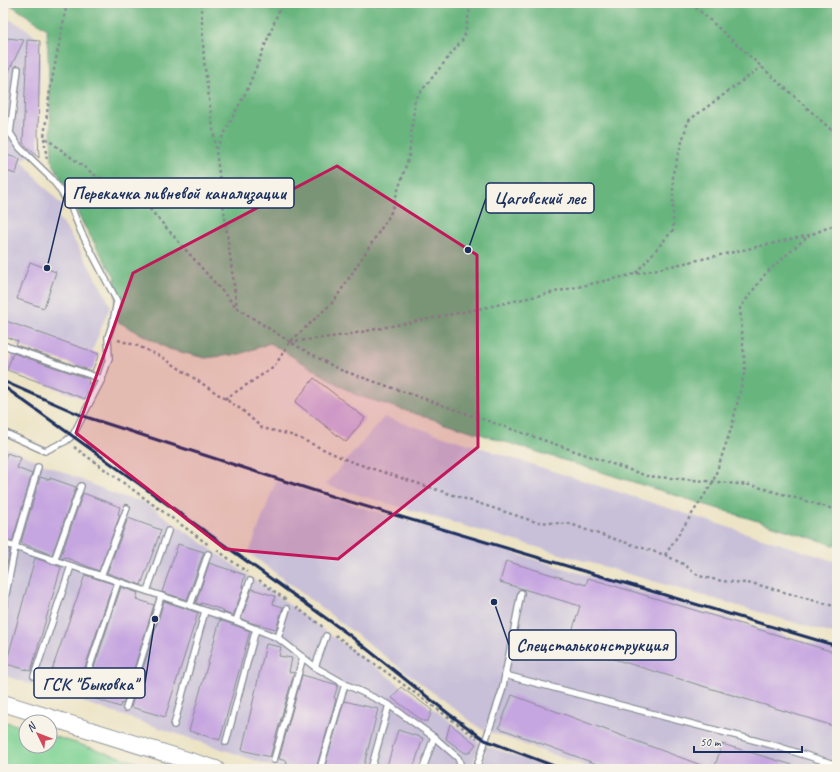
<svg xmlns="http://www.w3.org/2000/svg" width="840" height="772" viewBox="0 0 840 772" font-family="Caveat,sans-serif">
<style>
.industrial{fill:#c8bfd8}
.green{fill:#80d394;stroke:#4e8179}
.forest{fill:#68b57e;stroke:#42726e}
.building{fill:#c6a6e0}
.lines{fill:none;stroke-linecap:round;stroke-linejoin:round}
.service-casing{stroke:#848a92;stroke-width:8}
.secondary-casing{stroke:#848a92;stroke-width:18}
.path{stroke:#848a92;stroke-width:2.5;stroke-dasharray:3 3;stroke-linecap:butt}
.service{stroke:#fff;stroke-width:5.5}
.secondary{stroke:#fff;stroke-width:16}
.rail{stroke:#1b2f5e;stroke-width:3}
.marked{fill:#c2185b;fill-opacity:0.2;stroke:#c2185b;stroke-width:3;stroke-linejoin:round}
.leader{fill:none;stroke:#1b2f5e;stroke-width:1.5}
.callout-dot{fill:#1b2f5e;stroke:#f7f3e8;stroke-width:1.5}
.callout{fill:#f7f3e8;stroke:#1b2f5e;stroke-width:1.5}
.callout-label{font-size:18px;text-anchor:middle;font-weight:bold;fill:#1b2f5e}
</style>
<rect width="100%" height="100%" fill="#f7f3e8"/>
<filter id="ink" filterUnits="userSpaceOnUse"><feTurbulence type="fractalNoise" baseFrequency=".025" numOctaves="2"/><feDisplacementMap in="SourceGraphic" scale="8" xChannelSelector="R" yChannelSelector="G"/><feConvolveMatrix kernelMatrix="1 2 1 2 8 2 1 2 1" color-interpolation-filters="sRGB"/></filter>
<filter id="wash" filterUnits="userSpaceOnUse"><feTurbulence type="fractalNoise" baseFrequency=".012" numOctaves="4" result="noise"/><feDisplacementMap in="SourceGraphic" scale="16" xChannelSelector="R" yChannelSelector="G"/><feGaussianBlur stdDeviation="0.9" result="paint"/><feColorMatrix in="noise" values="0 0 0 0 0 0 0 0 0 0 0 0 0 0 0 0 0 1.4 0 .05"/><feComposite in="paint" operator="in"/></filter>
<g filter="url(#wash)">
<rect width="100%" height="100%" fill="#ede4c6"/>
<!-- industrial -->
<g class="industrial">
<polygon points="3,16 24,27 40,41 38,134 38,144 41,149 34,154 21,160 64,208 58,217 74,240 106,296 110,306 92,351 3,320"/>
<polygon points="384,417 837,562 837,635 325,485"/>
<polygon points="3,446 119,496 144,502 259,583 480,743 471,769 280,769 3,675"/>
<polygon points="276,481 837,651 837,769 593,769 481,729 249,553"/>
<polygon points="487,746 552,769 481,769"/>
</g>
<!-- green -->
<polygon class="green" points="3,721 26,728 26,746 50,746 50,735 159,769 3,769"/>
<!-- forest -->
<polygon class="forest" points="13,3 837,3 837,546 356,395 270,343 240,354 205,358 169,349 117,321 115,278 82,222 52,161 47,29 11,5"/>
<g id="blocks">
<!-- building -->
<g class="building">
<polygon points="8,38 24,40 3,83 3,49"/>
<polygon points="27,40 40,41 38,134 39,158 23,143"/>
<polygon points="3,154 20,159 16,174 3,170"/>
<polygon points="30,262 56,272 44,308 17,299"/>
<polygon points="3,320 99,354 92,371 16,345 18,341 3,336"/>
<polygon points="13,353 89,379 88,383 91,384 85,399 7,370"/>
<polygon points="314,378 365,418 346,442 295,402"/>
<polygon points="7,453 21,458 17,468 32,474 12,542 3,539 3,464"/>
<polygon points="40,477 50,480 50,478 76,487 52,555 21,543"/>
<polygon points="83,493 120,507 118,514 120,515 99,571 64,557 63,559 60,558"/>
<polygon points="128,518 161,530 141,585 107,573"/>
<polygon points="178,544 204,552 187,600 162,592"/>
<polygon points="3,547 10,550 7,564 3,563"/>
<polygon points="35,558 61,567 31,671 6,664"/>
<polygon points="506,561 586,585 588,578 837,653 837,727 568,645 580,606 500,582"/>
<polygon points="209,563 245,575 242,586 244,586 233,616 223,612 223,610 201,603 201,605 196,603"/>
<polygon points="85,575 113,584 77,691 48,681"/>
<polygon points="121,587 138,593 136,599 154,605 123,704 121,703 120,707 93,698 93,697 85,694"/>
<polygon points="252,589 275,596 273,604 283,607 276,629 252,623 241,619"/>
<polygon points="164,601 198,613 165,717 131,707"/>
<polygon points="220,620 250,631 220,740 189,731"/>
<polygon points="266,644 281,647 279,656 292,658 289,672 294,673 270,757 242,750"/>
<polygon points="302,675 338,685 334,698 336,699 316,769 307,769 286,764 287,761 279,759"/>
<polygon points="401,687 432,710 428,721 423,721 392,698"/>
<polygon points="512,695 709,768 709,769 610,769 499,728"/>
<polygon points="344,701 378,709 363,769 324,769"/>
<polygon points="450,724 476,744 469,753 465,753 446,739"/>
<polygon points="398,730 423,738 413,769 386,769"/>
<polygon points="722,744 796,766 795,769 714,769"/>
</g>
</g>
</g>
<g filter="url(#ink)">
<use href="#blocks" fill-opacity="0" stroke="#848a92" stroke-width="1"/>
<g class="lines">
<defs>
<g id="service">
<polyline points="3,345 102,379"/>
<polyline points="3,432 45,451 66,441 73,435 102,379 109,358 108,337 113,322 117,301 81,232 71,207 58,187 50,177 20,148 10,133 18,69"/>
<polyline points="3,543 236,621 278,638 315,667 345,684 389,705 434,737 458,758 462,769"/>
<polyline points="54,561 81,486"/>
<polyline points="101,576 127,508"/>
<polyline points="147,591 168,531"/>
<polyline points="190,606 208,554"/>
<polyline points="3,609 15,547 38,467"/>
<polyline points="236,621 250,581"/>
<polyline points="278,638 287,609"/>
<polyline points="315,667 326,636"/>
<polyline points="505,675 776,746 837,765"/>
<polyline points="34,676 71,566"/>
<polyline points="81,693 118,582"/>
<polyline points="126,708 161,596"/>
<polyline points="174,725 205,611"/>
<polyline points="226,742 256,629"/>
<polyline points="274,760 303,657"/>
<polyline points="320,769 345,684"/>
<polyline points="371,769 389,705"/>
<polyline points="423,769 434,737"/>
<polyline points="476,769 502,691 521,593"/>
</g>
<polyline id="secondary" points="3,703 216,769"/>
</defs>
<!-- service casing -->
<use href="#service" class="service-casing"/>
<!-- secondary casing -->
<use href="#secondary" class="secondary-casing"/>
<!-- path -->
<g class="path">
<polyline points="67,3 50,90 44,137 96,176 148,207 237,308 290,342 338,369 647,476 751,485 837,510"/>
<polyline points="201,3 204,61 237,308"/>
<polyline points="691,3 837,135"/>
<polyline points="44,138 47,160"/>
<polyline points="216,149 247,90 282,3"/>
<polyline points="636,273 673,230 673,173 688,121 761,67"/>
<polyline points="118,340 138,346 162,357 242,410 262,428 288,434 299,438 349,461 536,522 571,524 589,531 665,555 685,565 699,576 722,581 755,584 837,607"/>
<polyline points="290,342 346,335 483,308 810,235 837,224"/>
<polyline points="225,399 274,367 290,342 334,301 390,215 409,156 415,99 464,38 471,3"/>
<polyline points="74,447 209,545"/>
<polyline points="217,550 247,572"/>
<polyline points="665,555 713,482 732,426 745,370 740,308 766,273 809,235"/>
<polyline points="259,580 286,600"/>
<polyline points="296,607 323,627"/>
<polyline points="335,635 477,738"/>
</g>
<!-- service -->
<use href="#service" class="service"/>
<!-- secondary -->
<use href="#secondary" class="secondary"/>
<!-- rail -->
<g class="rail">
<polyline points="3,381 83,416 334,497 837,646"/>
<polyline points="3,386 348,634 449,714 485,740 562,769"/>
</g>
</g>
</g>
<!-- marked area -->
<path class="marked" d="M337,166L477,255L478,447L338,559L225,549L76,433L133,273Z"/>
<!-- callouts -->
<path class="leader" d="M47 268L65 193M468 250L486 198M494 602L509 645M155 619L145 683"/>
<g class="callout-dot">
<circle cx="47" cy="268" r="4"/>
<circle cx="468" cy="250" r="4"/>
<circle cx="494" cy="602" r="4"/>
<circle cx="155" cy="619" r="4"/>
</g>
<g class="callout">
<rect x="65" y="178" width="229" height="30" rx="4"/>
<rect x="486" y="183" width="108" height="30" rx="4"/>
<rect x="509" y="630" width="167" height="30" rx="4"/>
<rect x="34" y="668" width="111" height="30" rx="4"/>
</g>
<g class="callout-label">
<text x="179" y="199">Перекачка ливневой канализации</text>
<text x="540" y="204">Цаговский лес</text>
<text x="592" y="651">Спецстальконструкция</text>
<text x="90" y="690">ГСК "Быковка"</text>
</g>
<!-- margin -->
<rect width="840" height="772" fill="none" stroke="#f7f3e8" stroke-width="16"/>
<!-- north arrow -->
<g transform="translate(38 734) rotate(313)"><circle r="19" fill="#f7f3e8" stroke="#9fa5b1"/>
<path d="M0-3L7 15L0 10L-7 15Z" fill="#d1495b"/>
<text y="-6" font-size="11" font-weight="bold" text-anchor="middle" fill="#1b2f5e">N</text>
</g>
<!-- scale -->
<path d="M694 746v6h108v-6" fill="none" stroke="#1b2f5e" stroke-width="2"/>
<text x="700" y="746" font-size="12" fill="#1b2f5e" stroke="#f7f3e8" stroke-width="3" paint-order="stroke">50 m</text>
</svg>
